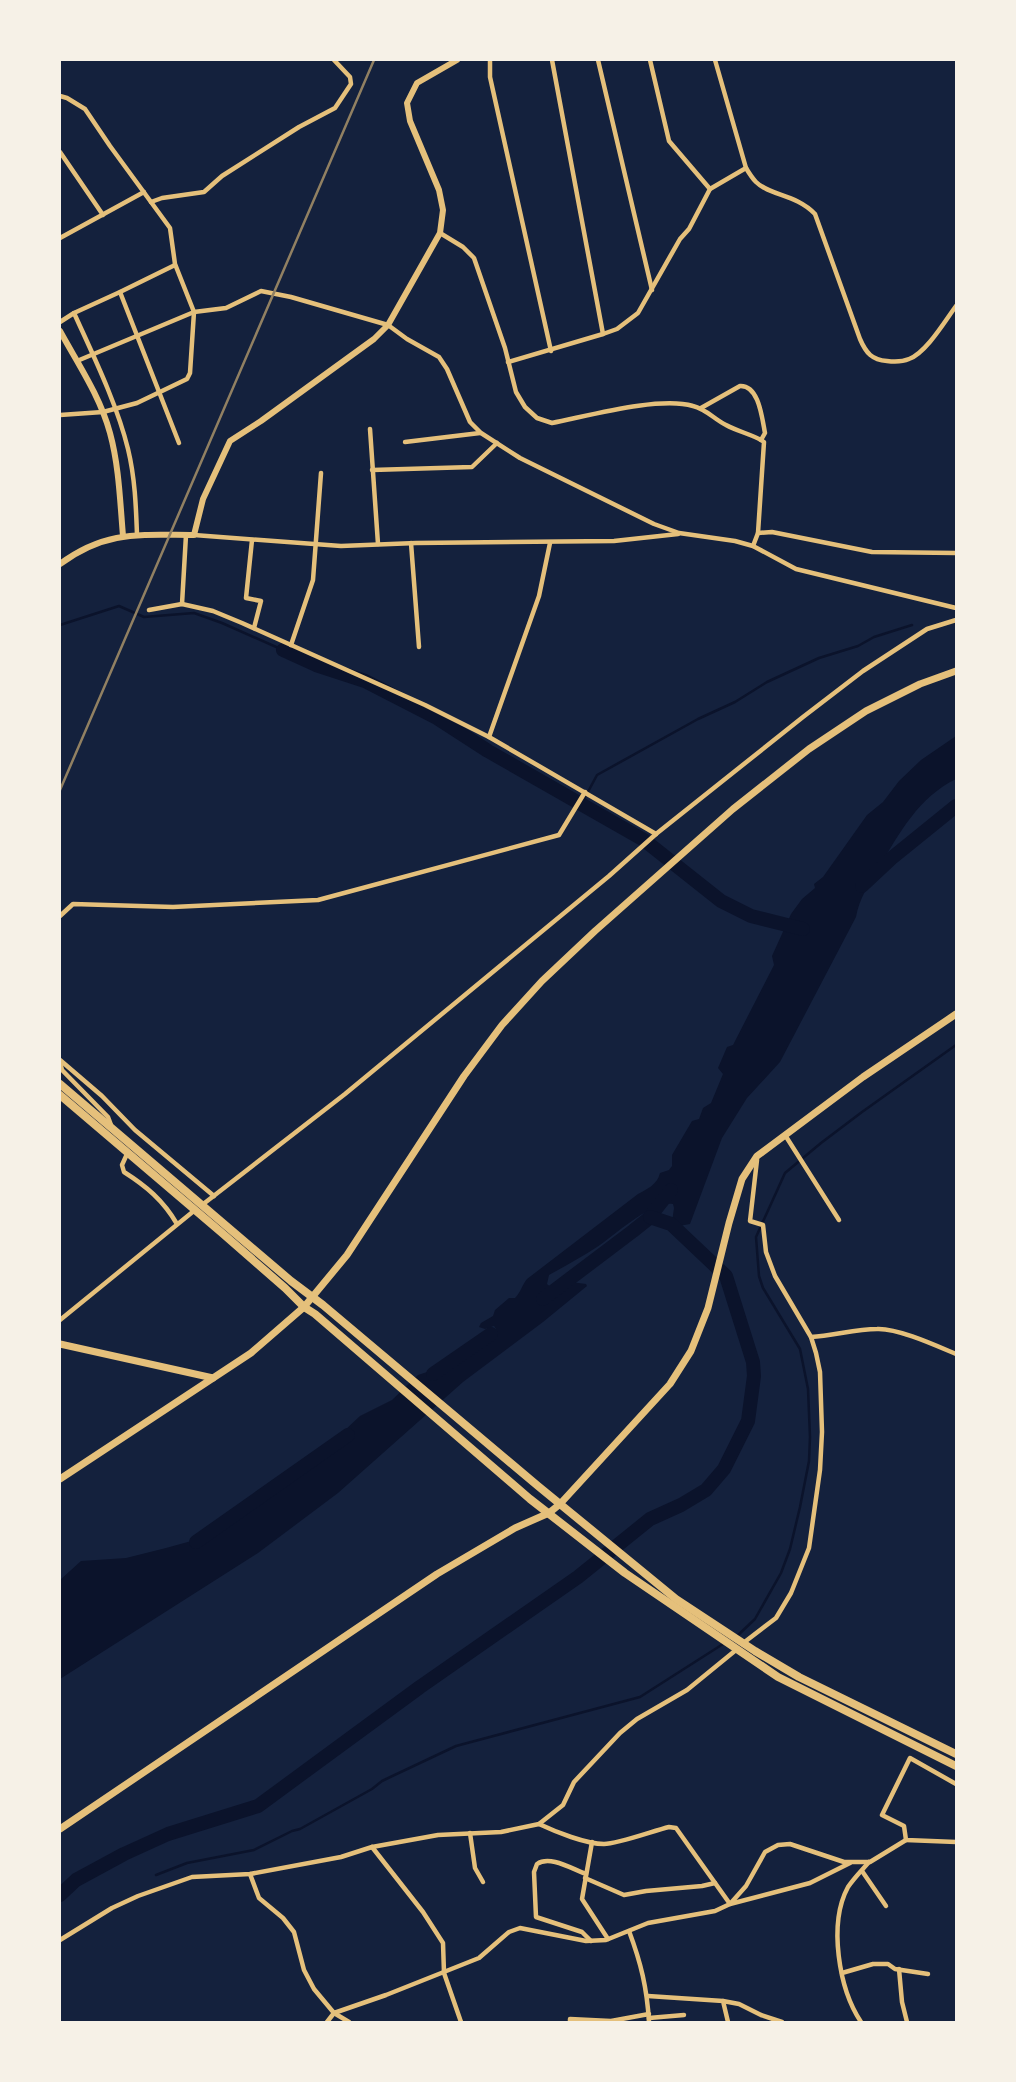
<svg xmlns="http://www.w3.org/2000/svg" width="1016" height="2082" viewBox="0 0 1016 2082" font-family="Inter,sans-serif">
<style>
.water{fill:#0b132b}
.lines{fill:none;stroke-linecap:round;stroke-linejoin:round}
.stream{stroke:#0b132b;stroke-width:2.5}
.river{stroke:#0b132b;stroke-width:14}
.minor{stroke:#e5c07b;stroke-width:4.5}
.tertiary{stroke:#e5c07b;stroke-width:6}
.secondary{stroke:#e5c07b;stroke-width:7}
.primary{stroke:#e5c07b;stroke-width:7}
.trunk{stroke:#e5c07b;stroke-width:8}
.rail{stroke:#918062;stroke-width:2.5}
</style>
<rect width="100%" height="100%" fill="#14213d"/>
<!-- water -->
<path class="water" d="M956,736V779C919,797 899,833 879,868C869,884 859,899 856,917L780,1062L747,1098L722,1138L690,1224C683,1225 676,1228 672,1222L674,1208L673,1204C652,1200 615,1235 597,1247C582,1257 565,1266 549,1275L547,1284L553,1289L571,1282L586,1284L587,1286L543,1322L463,1382L338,1493L258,1553L60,1679V1580L81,1561L126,1558L166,1548L195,1540L228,1525L276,1490L305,1463L330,1451L344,1431L360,1416L392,1400L418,1375L433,1370L441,1365H451L496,1329L494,1326L485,1329L479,1327L481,1323L493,1316L495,1310L509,1298H515C521,1292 522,1285 527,1279L638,1194C647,1189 657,1185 660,1173L669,1170L672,1166V1155L692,1121L699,1119L703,1108L711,1103L723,1074L718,1068L727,1047L733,1045L774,965L772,956L791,914L802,899L815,888L814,884L823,877L867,815L883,802L899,781L921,760Z"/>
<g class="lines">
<!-- stream -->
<g class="stream">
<polyline points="60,625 119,606 144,617 194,613 222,623 283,650"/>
<polyline points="582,803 597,775 698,719 735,702 767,682 819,658 858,646 874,637 912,625"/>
<polyline points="735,1638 755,1619 781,1573 790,1549 800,1507 809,1461 810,1437 808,1389 800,1349 763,1288 759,1276 756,1237 785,1173 821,1143 862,1112 956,1045"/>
<polyline points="156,1875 187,1863 254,1850 292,1831 300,1829 372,1789 382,1781 456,1746 640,1697 723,1644"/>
</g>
<!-- river -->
<g class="river">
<polyline points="283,650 316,665 365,681 437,718 488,751 644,840 721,901 751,916 803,929"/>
<polyline points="862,886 893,857 956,806"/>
<polyline points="543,1299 633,1231 648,1219 671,1190"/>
<polyline points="433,1374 491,1334"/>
<polyline points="196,1542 348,1435"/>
<polyline points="60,1895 76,1880 124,1854 168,1834 258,1806 420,1687 578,1577 650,1519 681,1505 706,1490 724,1469 748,1421 754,1376 753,1362 726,1276 671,1224 650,1217"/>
</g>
<!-- minor -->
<g class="minor">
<polyline points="490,60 490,77 551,351"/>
<polyline points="552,60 603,334"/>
<polyline points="598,60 652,290"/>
<polyline points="650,60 669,141 710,189"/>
<path d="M715,60L746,168C749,173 752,178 756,182C770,196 796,194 815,214L860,339C866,353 872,360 887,361C895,362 902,362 909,359C926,353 945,321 956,306"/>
<polyline points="60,96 67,98 85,109 110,146 170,228 175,264 194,312 190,373 187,379 137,403 103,412 60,415"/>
<polyline points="60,152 103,215"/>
<polyline points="151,202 162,198 204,192 222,176 299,127 335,108 351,84 350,77 334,60"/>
<path d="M440,233L463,247L474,258L505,348L516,392L525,407L537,418L552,423C588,416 659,396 693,406C706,409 714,419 726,425C737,431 750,434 761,440"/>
<polyline points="60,238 144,192"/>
<polyline points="120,292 179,443"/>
<path d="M74,313C93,355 117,404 128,449C135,478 136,506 137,535"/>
<polyline points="60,322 74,313 120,292 175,265"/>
<polyline points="77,361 194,312 226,308 261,291 291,297 388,325 407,339 439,357 447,369 470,422 481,433 520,458 654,524 679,533 735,541 753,546 796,569 956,608"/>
<polyline points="508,362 603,334 617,329 638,313 680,239 689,229 710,189 746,168"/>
<path d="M701,408L740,386C759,385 762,418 765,433L761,440L764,442L758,533L753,546"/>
<polyline points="370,429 378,544"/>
<polyline points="405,442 480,433"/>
<polyline points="372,470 472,467 497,443"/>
<polyline points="758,533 772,532 872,552 956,553"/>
<polyline points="194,535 341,546 416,543 614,541 678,534"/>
<polyline points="252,540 246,598 261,601 254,628"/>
<polyline points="411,543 419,647"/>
<polyline points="182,604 186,535"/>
<polyline points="149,610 182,604 213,611 242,623 425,705 489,737 656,834"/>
<polyline points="291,645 313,580 321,473"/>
<polyline points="489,737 539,596 550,543"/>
<polyline points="60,916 73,904 173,907 318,900 559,835 585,792"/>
<polyline points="60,1060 102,1096 135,1130 214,1196"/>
<polyline points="60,1062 62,1070 108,1117 111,1125"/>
<polyline points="785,1135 839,1220"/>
<path d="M127,1154L122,1165L124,1172C146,1186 163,1200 177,1224"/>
<polyline points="202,1205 345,1094 609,876 656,834 803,717 863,671 927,629 956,620"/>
<polyline points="60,1320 195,1210"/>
<path d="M811,1337C833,1336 855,1329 877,1329C898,1328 937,1346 956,1354"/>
<polyline points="742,1644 776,1618 791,1593 809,1548 820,1470 822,1432 820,1372 816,1353 811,1337 775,1276 766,1252 763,1225 750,1221 757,1160"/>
<polyline points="956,1784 910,1758 882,1815 904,1826 906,1840 956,1842"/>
<path d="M539,1824C556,1832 586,1844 604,1844C618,1844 653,1831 669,1827L676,1828L730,1904L810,1883L850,1863"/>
<polyline points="470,1833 475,1868 483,1882"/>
<polyline points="592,1842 582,1899 608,1939"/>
<polyline points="372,1847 423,1912 443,1943 444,1973 461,2022"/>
<polyline points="862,1871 886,1906"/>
<polyline points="250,1874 259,1898 283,1918 294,1932 304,1970 314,1989 334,2013 349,2022"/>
<path d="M586,1874C572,1869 550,1855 537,1864L534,1872L536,1917L582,1932L591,1941"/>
<polyline points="585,1878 624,1895 646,1891 702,1886 715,1883"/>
<path d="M629,1931C641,1963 647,1988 649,2022"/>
<polyline points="60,1940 112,1908 138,1896 192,1877 250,1874 341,1857 372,1847 438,1835 501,1832 539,1824 563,1805 574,1782 620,1733 637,1719 687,1690 736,1650"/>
<polyline points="899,1969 902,2002 907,2022"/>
<polyline points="842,1973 873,1964 888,1964 895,1969 928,1974"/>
<polyline points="648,1996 723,2001 728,2022"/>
<polyline points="723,2001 739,2004 761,2015 782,2022"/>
<polyline points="649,2018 684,2015"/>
<polyline points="327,2022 334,2013 386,1995 479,1958 509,1932 520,1928 586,1941 606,1940 648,1923 715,1911 730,1904 746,1886 765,1852 778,1845 790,1844 844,1862 870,1862 906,1840"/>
<polyline points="570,2022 570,2019 611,2021 649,2014"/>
<path d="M861,2022C839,1989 828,1924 848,1887C854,1878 862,1870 869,1862"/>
</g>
<!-- tertiary -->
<g class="tertiary">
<path d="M60,331C78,364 100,396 110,433C119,466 120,501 123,536"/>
<path d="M60,564C106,530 140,535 194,535L203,499L230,441L261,421L374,339L388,325L440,233L443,210L439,190L410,121L407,103L417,83L457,60"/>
</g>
<!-- secondary -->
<g class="secondary">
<polyline points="60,1344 213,1378"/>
<polyline points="60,1829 437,1574 515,1528 549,1513 560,1504 670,1384 691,1351 708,1308 729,1223 742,1179 757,1156 863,1077 956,1014"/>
</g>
<!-- primary -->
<polyline class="primary" points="60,1479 251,1353 304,1307 347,1255 464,1076 502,1025 542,981 595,931 733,809 809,749 866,711 920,684 956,671"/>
<!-- trunk -->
<g class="trunk">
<polyline points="60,1084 291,1281 323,1305 538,1486 676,1599 755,1651 799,1677 956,1754"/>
<polyline points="60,1095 222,1233 285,1288 304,1307 315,1314 530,1499 625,1573 778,1677 956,1766"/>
</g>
<!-- rail -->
<polyline class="rail" points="60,790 374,60"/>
</g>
<!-- border -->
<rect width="1016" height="2082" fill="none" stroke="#f6f1e7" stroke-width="122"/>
</svg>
